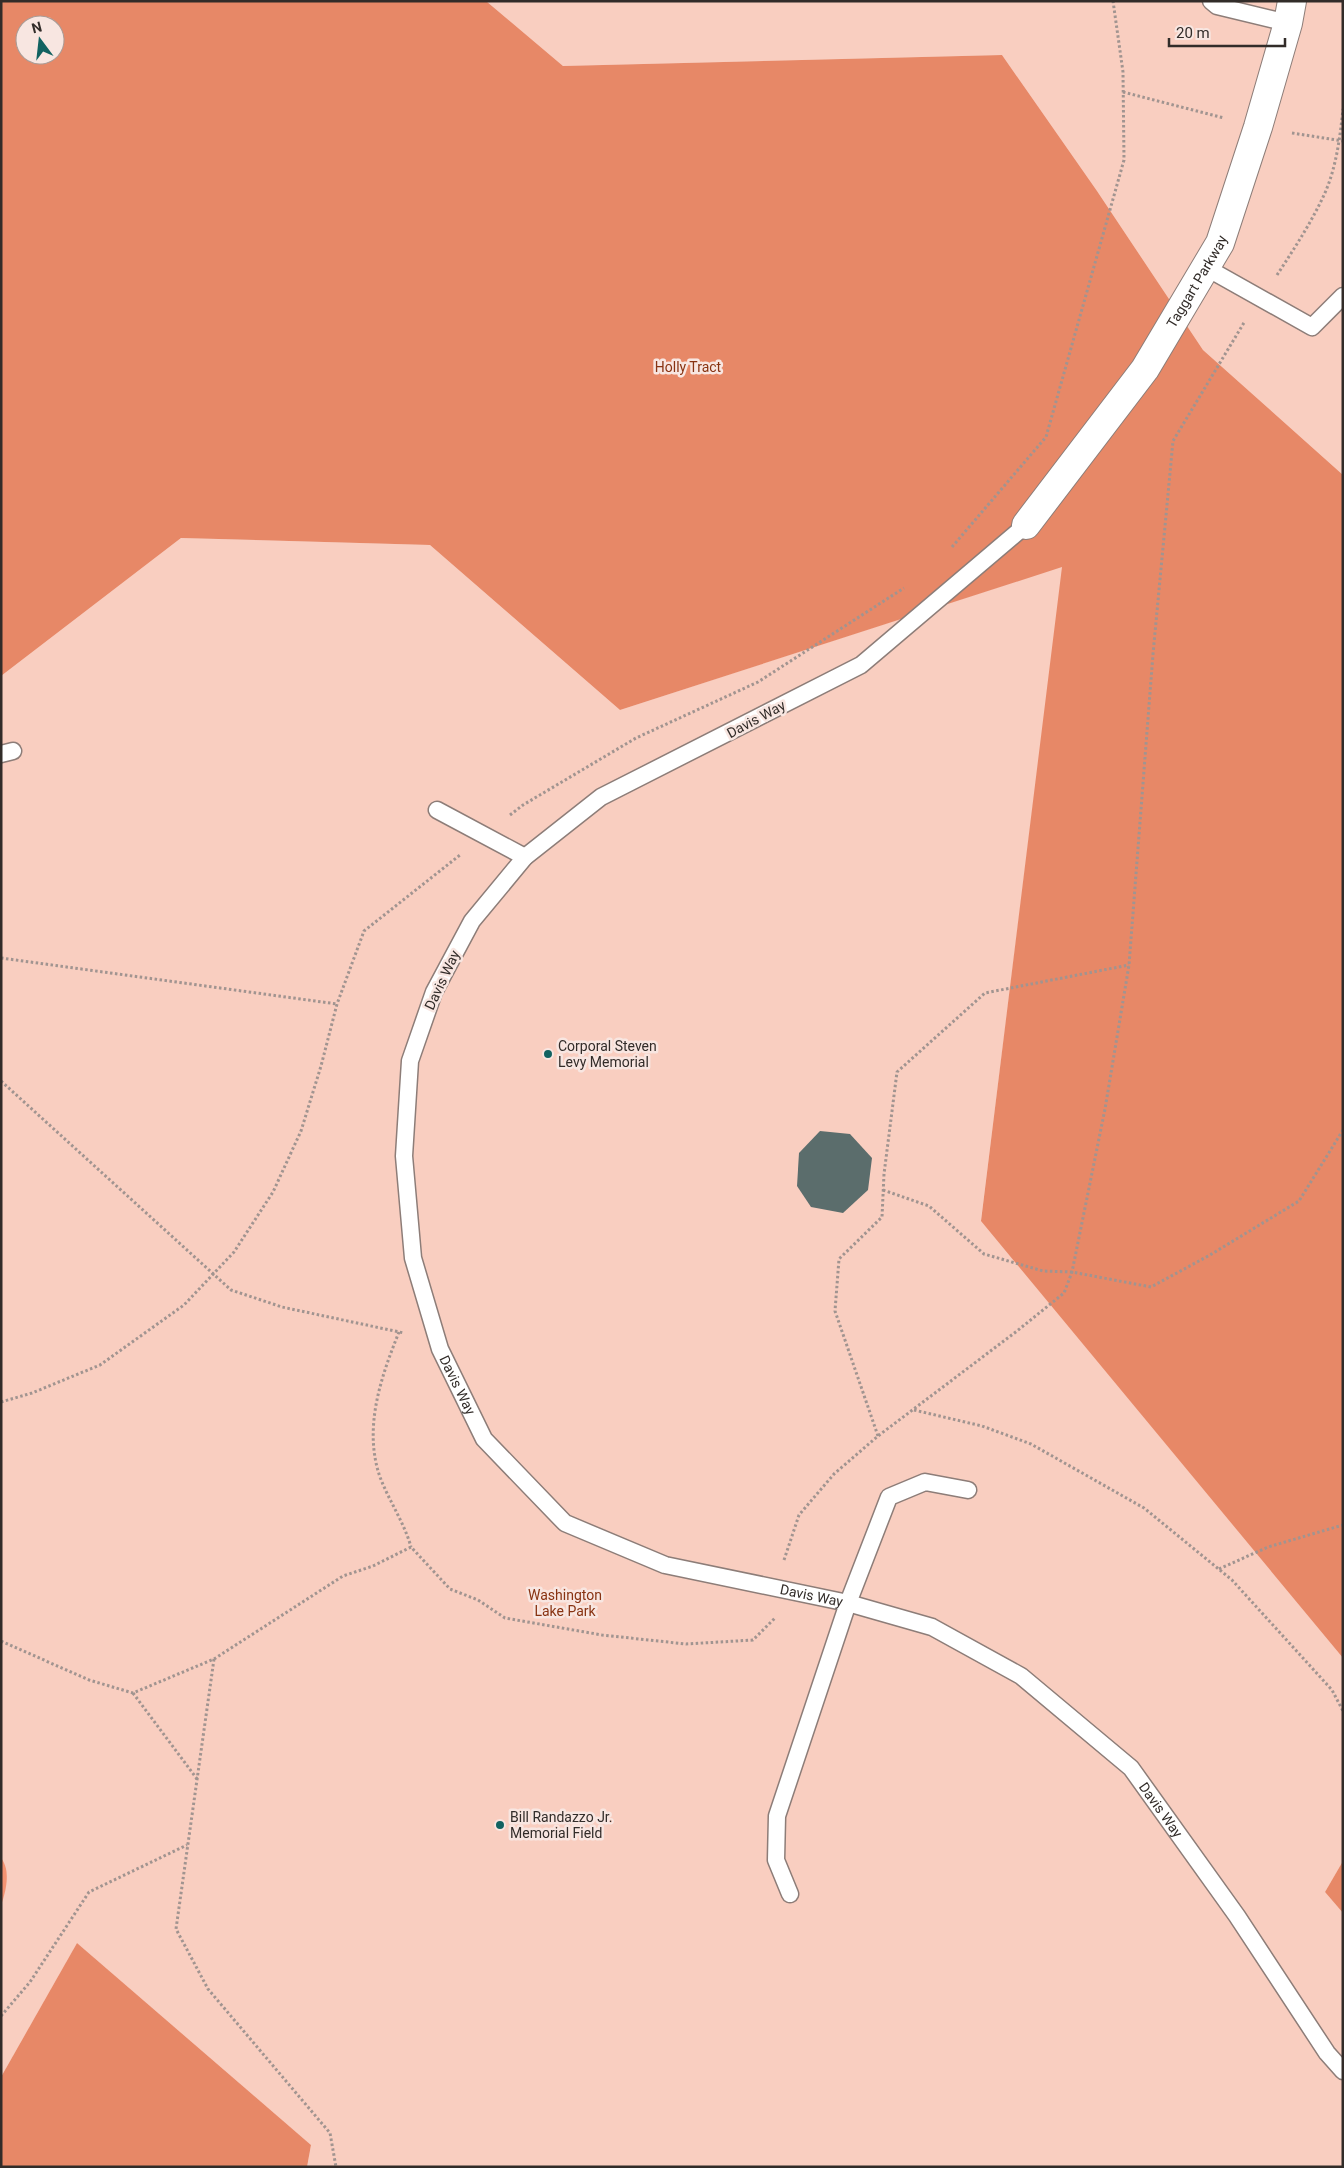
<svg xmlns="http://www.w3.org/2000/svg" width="1344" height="2168" viewBox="0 0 1344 2168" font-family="Roboto,sans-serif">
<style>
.green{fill:#f9cec0}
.forest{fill:#e78867;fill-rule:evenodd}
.water{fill:#f49372}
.building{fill:#5b6d6c}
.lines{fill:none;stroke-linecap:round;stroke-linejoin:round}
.service-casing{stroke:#8d7d78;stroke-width:19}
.minor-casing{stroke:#8d7d78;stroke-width:30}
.path{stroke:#a19490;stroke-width:3;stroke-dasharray:2.5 2.5;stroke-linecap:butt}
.service{stroke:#fff;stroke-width:16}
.minor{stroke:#fff;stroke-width:28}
.poi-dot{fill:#126261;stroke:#f8e6e1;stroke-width:2}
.labels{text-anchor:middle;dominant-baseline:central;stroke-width:5;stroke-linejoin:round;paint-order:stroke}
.street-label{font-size:14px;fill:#322c29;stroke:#f8e6e1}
.park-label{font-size:14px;fill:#883312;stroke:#f8e6e1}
.poi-label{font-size:14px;fill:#322c29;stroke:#f8e6e1;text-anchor:start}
</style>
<rect width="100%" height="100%" fill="#f8e6e1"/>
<!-- green -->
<g class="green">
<polygon points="486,1 1343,1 1343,475 1203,350 1097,191 1002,55 563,66"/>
<polygon points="181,538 430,545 620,710 1063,566 981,1220 1343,1658 1343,1861 1325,1892 1343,1913 1343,2167 307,2167 311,2145 77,1943 1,2077 1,676"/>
</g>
<!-- forest -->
<g class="forest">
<path d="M1,1H486L563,66L1002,55L1097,191L1203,350L1343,475V1658L981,1221L1062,567L620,710L430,545L181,538L1,676ZM25,25H55V55H25Z"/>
<polygon points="1343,1861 1343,1913 1325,1892"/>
<polygon points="77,1943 311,2145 307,2167 1,2167 1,2077"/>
</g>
<!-- water -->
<path class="water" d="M1,1858C11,1870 6,1892 1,1905Z"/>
<!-- building -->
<polygon class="building" points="820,1131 850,1134 872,1158 868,1190 843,1213 811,1207 797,1186 799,1153"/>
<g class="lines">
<defs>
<g id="service">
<polyline points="1211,1 1217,6 1288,23"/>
<polyline points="1205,267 1312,327 1343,296"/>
<path id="s1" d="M1026,525L861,665L601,797L525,857L472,921L434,992L410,1061L404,1156L413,1258L440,1349L484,1439L565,1523L665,1565L848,1603L932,1627L1021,1676L1131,1768L1237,1916L1327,2053L1343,2071"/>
<polyline points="1,754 13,751"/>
<polyline points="437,810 525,857"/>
<polyline points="790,1894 776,1860 777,1816 848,1603 889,1497 925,1482 968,1490"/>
</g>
<g id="minor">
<path id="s2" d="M1026,525L1145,369L1220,243L1258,127L1288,23L1292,1"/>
</g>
</defs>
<!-- service casing -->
<use href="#service" class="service-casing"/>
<!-- minor casing -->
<use href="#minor" class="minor-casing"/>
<!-- path -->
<g class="path">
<polyline points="1123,92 1224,118"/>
<polyline points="1292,133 1343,141"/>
<path d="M1277,275C1294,249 1311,223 1324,195C1336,169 1340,138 1343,109"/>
<polyline points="952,547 1046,437 1124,160 1123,72 1113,1"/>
<polyline points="510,815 523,805 636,738 758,682 904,588"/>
<polyline points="1,958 337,1004"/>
<polyline points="1,1081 231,1290 282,1307 404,1333"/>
<polyline points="883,1190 929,1206 984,1254 1043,1271 1072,1272 1151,1287 1210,1255 1299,1201 1343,1130"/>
<path d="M399,1332C381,1377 363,1428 380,1477C389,1501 404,1522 411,1547"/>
<polyline points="1,1402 32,1393 100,1365 184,1305 234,1252 273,1192 301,1131 321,1066 337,1004 364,931 460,855"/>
<polyline points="914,1410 982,1426 1031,1444 1144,1508 1232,1580 1332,1690 1343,1711"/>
<polyline points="878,1436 835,1311 839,1259 882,1217 884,1174 897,1072 985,993 1129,965"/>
<polyline points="784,1560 799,1515 834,1474 878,1436 1017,1331 1064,1293 1072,1272 1105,1109 1129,965 1153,654 1173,441 1245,321"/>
<polyline points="1219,1569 1268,1547 1343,1525"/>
<polyline points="1,1641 89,1680 133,1693 214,1659 343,1576 373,1566 411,1547 450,1589 478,1600 505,1618 602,1635 686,1644 753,1640 775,1618"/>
<polyline points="214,1659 176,1929 208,1989 330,2133 336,2167"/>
<polyline points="133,1693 197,1779"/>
<polyline points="1,2016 30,1982 89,1892 187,1845"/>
</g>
<!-- service -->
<use href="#service" class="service"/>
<!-- minor -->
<use href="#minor" class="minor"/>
</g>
<!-- markers -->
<g class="poi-dot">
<circle cx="548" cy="1054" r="5"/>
<circle cx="500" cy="1825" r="5"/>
</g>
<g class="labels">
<!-- street labels -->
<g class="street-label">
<text stroke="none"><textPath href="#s2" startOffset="298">Taggart Parkway</textPath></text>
<text transform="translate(756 719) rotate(-28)">Davis Way</text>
<text transform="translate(442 980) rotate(-65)">Davis Way</text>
<text stroke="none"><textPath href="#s1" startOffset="1174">Davis Way</textPath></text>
<text stroke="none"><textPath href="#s1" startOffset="1609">Davis Way</textPath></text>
<text stroke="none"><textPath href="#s1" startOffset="2030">Davis Way</textPath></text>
</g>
<!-- park labels -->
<g class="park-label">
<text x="688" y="367">Holly Tract</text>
<text x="565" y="1595">Washington<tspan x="565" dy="16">Lake Park</tspan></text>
</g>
<!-- poi labels -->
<g class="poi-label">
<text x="558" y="1046">Corporal Steven<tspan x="558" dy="16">Levy Memorial</tspan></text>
<text x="510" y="1817">Bill Randazzo Jr.<tspan x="510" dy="16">Memorial Field</tspan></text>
</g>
</g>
<!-- border -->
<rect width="1344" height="2168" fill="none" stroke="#322c29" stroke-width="5"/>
<!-- north arrow -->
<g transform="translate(40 40) rotate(345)"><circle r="24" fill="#f8e6e1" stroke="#a99c97"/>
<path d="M0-4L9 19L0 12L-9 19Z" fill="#126261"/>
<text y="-8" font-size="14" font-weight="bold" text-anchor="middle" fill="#322c29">N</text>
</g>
<!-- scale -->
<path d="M1169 38v8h116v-8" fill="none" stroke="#322c29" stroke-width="2.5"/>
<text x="1176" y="38" font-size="15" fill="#322c29" stroke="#f8e6e1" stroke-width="4" paint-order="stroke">20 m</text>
</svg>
